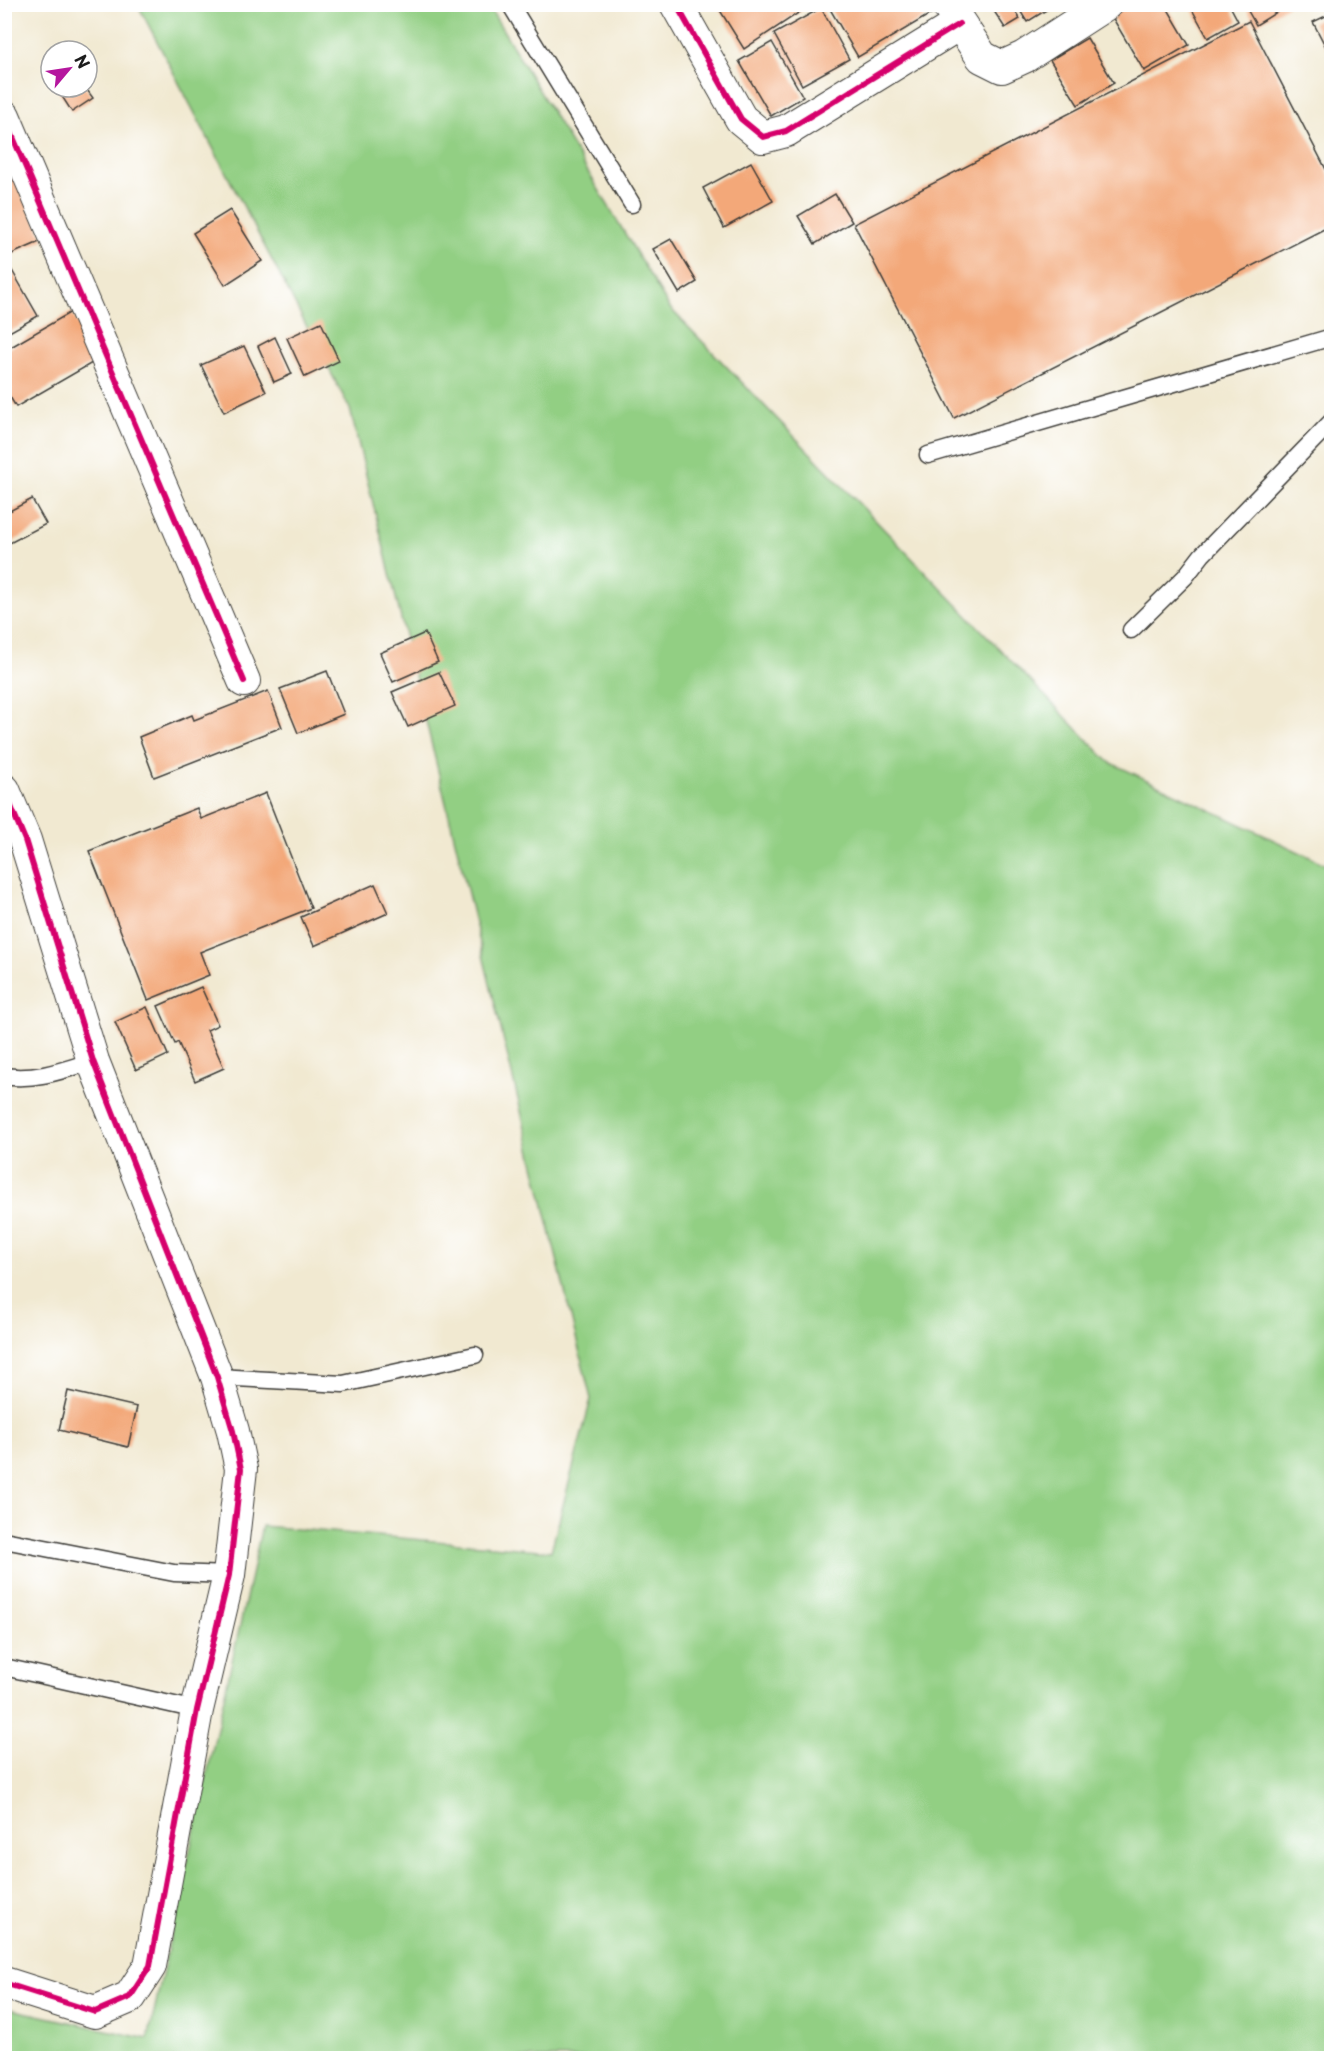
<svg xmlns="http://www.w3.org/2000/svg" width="1336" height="2063" viewBox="0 0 1336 2063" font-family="'Playpen Sans',sans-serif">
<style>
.green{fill:#92cf83;stroke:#577650;stroke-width:1.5}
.building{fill:#f3a879}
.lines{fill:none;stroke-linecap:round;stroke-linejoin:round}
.lane-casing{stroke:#3c3b37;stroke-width:19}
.street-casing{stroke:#3c3b37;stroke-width:34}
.lane{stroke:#fff;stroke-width:16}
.street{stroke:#fff;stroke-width:32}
.cycleway-casing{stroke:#fff;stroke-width:10}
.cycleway{stroke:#d6006c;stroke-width:6}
</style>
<rect width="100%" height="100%" fill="#fff"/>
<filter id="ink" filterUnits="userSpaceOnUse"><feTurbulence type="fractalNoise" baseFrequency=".0167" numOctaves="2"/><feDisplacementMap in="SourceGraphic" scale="12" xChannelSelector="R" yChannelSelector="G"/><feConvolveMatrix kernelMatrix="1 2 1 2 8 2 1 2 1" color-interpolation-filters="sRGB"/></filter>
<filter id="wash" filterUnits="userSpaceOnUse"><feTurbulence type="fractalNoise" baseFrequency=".008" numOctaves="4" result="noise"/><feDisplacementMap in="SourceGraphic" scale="24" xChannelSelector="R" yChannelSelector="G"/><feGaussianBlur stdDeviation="1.35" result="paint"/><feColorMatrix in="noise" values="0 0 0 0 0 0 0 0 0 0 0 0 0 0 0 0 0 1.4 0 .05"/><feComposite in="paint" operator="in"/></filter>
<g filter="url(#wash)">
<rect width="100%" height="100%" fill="#f1e9d1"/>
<!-- green -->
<polygon class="green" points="138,5 488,5 669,307 1109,762 1331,867 1331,2058 5,2058 5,2008 148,2039 262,1526 551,1551 591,1399 350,409"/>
<g id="blocks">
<!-- building -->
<g class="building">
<polygon points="716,4 812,4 744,49"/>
<polygon points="827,4 930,4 934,12 858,57"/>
<polygon points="1016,4 1056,4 1027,22"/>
<polygon points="1117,4 1165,4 1189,45 1144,71 1108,10"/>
<polygon points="1189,4 1229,4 1238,21 1208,38"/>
<polygon points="1244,4 1290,4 1256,25"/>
<polygon points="990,5 1011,5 1020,19 1005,28"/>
<polygon points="821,8 849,59 802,85 774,34"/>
<polygon points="1332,13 1332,59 1313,22"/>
<polygon points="1249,21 1332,181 1332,225 954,418 854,224"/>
<polygon points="1087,38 1114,83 1078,105 1050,60"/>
<polygon points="772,42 803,97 771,116 739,61"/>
<polygon points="56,87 85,87 93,98 72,112"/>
<polygon points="751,162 773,201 724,228 703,188"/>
<polygon points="15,173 44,240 5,257 5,177"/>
<polygon points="835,194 852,222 815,244 798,216"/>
<polygon points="230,210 262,261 225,285 193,233"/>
<polygon points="671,239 697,282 679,293 653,249"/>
<polygon points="6,260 38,316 4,335 4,261"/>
<polygon points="71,312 99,359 16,407 4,387 4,351"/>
<polygon points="321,322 339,361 305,377 287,338"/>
<polygon points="275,337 292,374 274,382 258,346"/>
<polygon points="244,346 266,392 224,412 201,365"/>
<polygon points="32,499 46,524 4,546 4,514"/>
<polygon points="425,633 438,662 393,682 380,653"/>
<polygon points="327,671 344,714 298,733 280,689"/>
<polygon points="439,672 455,706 408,727 392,692"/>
<polygon points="268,691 282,727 154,777 139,737 192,715 194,720"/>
<polygon points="266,793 311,908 200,952 209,975 148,1000 89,851 197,808 201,819"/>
<polygon points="375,884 388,913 314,946 301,917"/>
<polygon points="201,987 218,1025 207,1030 224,1068 195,1081 178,1042 175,1044 158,1006"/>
<polygon points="147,1007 168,1055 136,1070 115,1022"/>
<polygon points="68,1391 137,1407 128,1447 59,1430"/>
</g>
</g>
</g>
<g filter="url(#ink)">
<use href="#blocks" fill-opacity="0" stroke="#3c3b37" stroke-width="1.5"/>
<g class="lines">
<defs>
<g id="lane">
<polyline points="510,4 632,204"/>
<polyline points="928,455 1332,337"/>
<polyline points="1131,630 1185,577 1202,555 1332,421"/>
<path d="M4,1076C35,1081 64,1070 93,1061"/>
<polyline points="217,1377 343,1384 475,1355"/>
<polyline points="4,1540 174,1573 229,1575"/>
<polyline points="4,1667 197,1710"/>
</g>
<g id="street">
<polyline points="676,4 741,119 763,137 786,131 959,24"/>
<polyline points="947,4 982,57 1002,67 1024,57 1106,4"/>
<polyline points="4,116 244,681"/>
<polyline points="4,790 25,840 93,1061 217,1377 233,1431 241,1469 229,1575 197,1710 150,1966 130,1997 95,2012 4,1983"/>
</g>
</defs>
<!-- lane casing -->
<use href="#lane" class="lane-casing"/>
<!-- street casing -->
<use href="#street" class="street-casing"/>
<!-- lane -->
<use href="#lane" class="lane"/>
<!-- street -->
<use href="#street" class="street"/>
<defs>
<g id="cycleway">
<polyline points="676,4 741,119 763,137 786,131 959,24"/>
<polyline points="4,116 244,681"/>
<polyline points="4,790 25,840 93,1061 217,1377 233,1431 241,1469 229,1575 197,1710 150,1966 130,1997 95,2012 4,1983"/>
</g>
</defs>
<!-- cycleway casing -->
<use href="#cycleway" class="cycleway-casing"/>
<!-- cycleway -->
<use href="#cycleway" class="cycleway"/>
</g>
</g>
<!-- margin -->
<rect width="1336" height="2063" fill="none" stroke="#fff" stroke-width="24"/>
<!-- north arrow -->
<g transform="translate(69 69) rotate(61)"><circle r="28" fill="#ffffff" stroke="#a4a4a4" stroke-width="1.5"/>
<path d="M0-4.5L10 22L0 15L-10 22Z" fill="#b5179e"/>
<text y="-9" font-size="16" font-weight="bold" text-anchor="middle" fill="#1c1c1c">N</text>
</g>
</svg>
